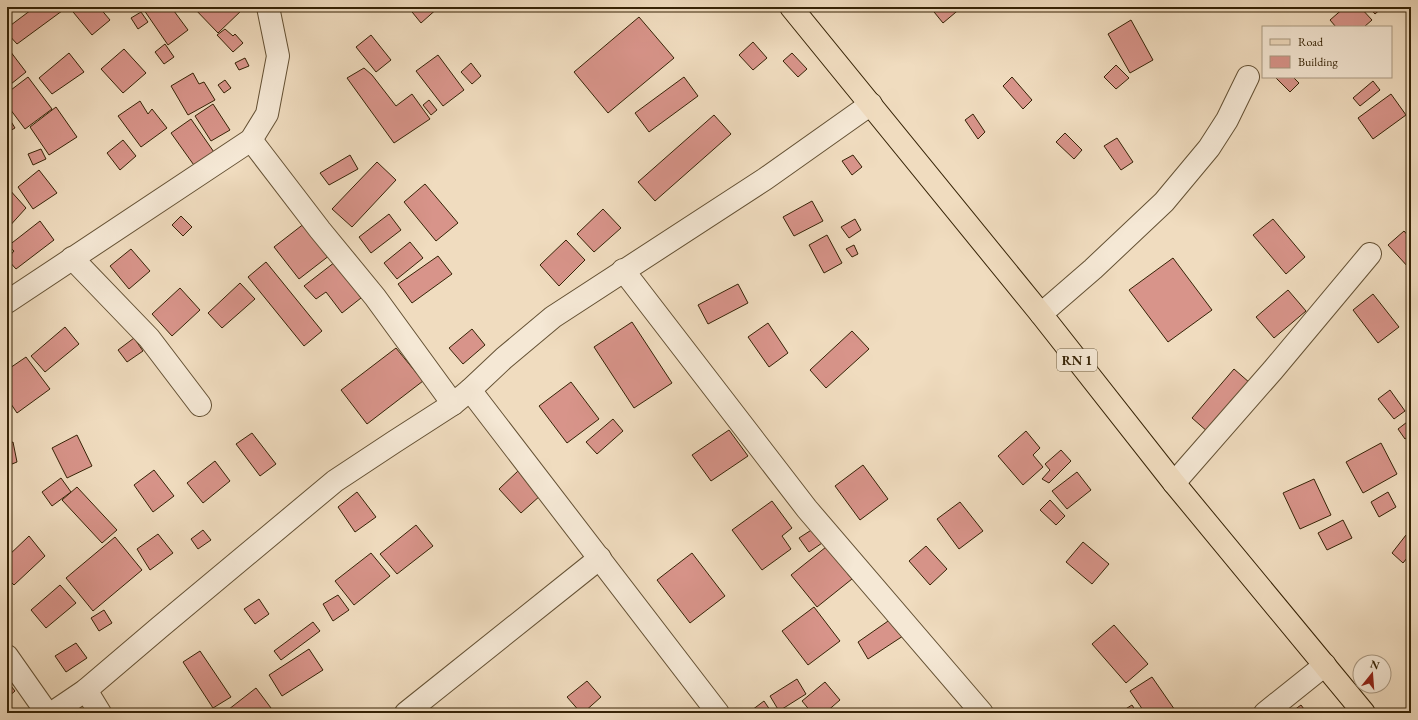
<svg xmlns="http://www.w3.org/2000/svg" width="1418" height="720" viewBox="0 0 1418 720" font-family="'EB Garamond',serif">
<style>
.building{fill:#d8948a;stroke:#362306}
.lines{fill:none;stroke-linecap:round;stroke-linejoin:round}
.minor-casing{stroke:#645134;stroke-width:24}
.major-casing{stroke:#362306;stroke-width:24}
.minor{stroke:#f5e8d5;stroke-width:22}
.major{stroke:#f0dcbf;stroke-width:22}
.labels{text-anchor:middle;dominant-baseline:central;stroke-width:4;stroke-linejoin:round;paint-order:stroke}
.shield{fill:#f5e8d5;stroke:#6f5e44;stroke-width:1}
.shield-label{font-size:13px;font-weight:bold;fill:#362306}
</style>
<rect width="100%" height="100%" fill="#f0dcbf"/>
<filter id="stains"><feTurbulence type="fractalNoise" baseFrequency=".005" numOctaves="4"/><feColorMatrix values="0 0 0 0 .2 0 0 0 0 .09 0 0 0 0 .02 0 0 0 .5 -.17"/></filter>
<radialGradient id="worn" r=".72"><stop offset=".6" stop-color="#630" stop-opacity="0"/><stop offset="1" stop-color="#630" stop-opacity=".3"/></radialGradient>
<!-- building -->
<g class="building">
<polygon points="35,7 65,7 66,8 17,44 7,33 7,28"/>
<polygon points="69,7 99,7 110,20 92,35"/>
<polygon points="148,7 171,7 188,30 168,45 144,10"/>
<polygon points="193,7 241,7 243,9 218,33"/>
<polygon points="408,7 439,7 421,23"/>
<polygon points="930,7 962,7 943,23"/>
<polygon points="1345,7 1360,7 1372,20 1364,27 1336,27 1330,20"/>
<polygon points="1369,7 1383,7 1375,14"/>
<polygon points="141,12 148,22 138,29 131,18"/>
<polygon points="639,17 674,58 608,113 574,72"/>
<polygon points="1131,20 1153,60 1130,73 1108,34"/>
<polygon points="225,29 233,36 235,34 243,43 233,52 217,35"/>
<polygon points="371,35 391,60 376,72 356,47"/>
<polygon points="753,42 767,58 753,70 739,55"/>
<polygon points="165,44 174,57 164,64 155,52"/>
<polygon points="7,47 26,72 11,84 7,78"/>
<polygon points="124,49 146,73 123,93 101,69"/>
<polygon points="69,53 84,72 52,94 39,78"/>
<polygon points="792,53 807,69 798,77 783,61"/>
<polygon points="438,55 464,90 443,106 416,71"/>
<polygon points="245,58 249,66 239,70 235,63"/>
<polygon points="471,63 481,76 472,84 461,72"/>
<polygon points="1116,65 1129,78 1116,89 1104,77"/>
<polygon points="364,68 372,75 396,106 412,94 430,119 394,143 347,78"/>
<polygon points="193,73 199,84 204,82 215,100 188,115 171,86"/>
<polygon points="28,77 52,109 25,129 7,105 7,93"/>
<polygon points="684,77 698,96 649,132 635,113"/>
<polygon points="1012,77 1032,100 1023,109 1003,86"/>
<polygon points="1275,77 1293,77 1299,83 1290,92"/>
<polygon points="225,80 231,88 224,93 218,85"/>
<polygon points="1373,81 1380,90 1360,106 1353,98"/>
<polygon points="1391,94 1406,115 1373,139 1358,118"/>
<polygon points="429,100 437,110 431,115 423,105"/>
<polygon points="140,101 148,114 152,109 167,128 141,147 118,116"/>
<polygon points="213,104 230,130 211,141 195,116"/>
<polygon points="56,107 77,137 49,155 30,127"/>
<polygon points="973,114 985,132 978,139 965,120"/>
<polygon points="7,115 15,128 8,132 7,131"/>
<polygon points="714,115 731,134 655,201 638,182"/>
<polygon points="191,119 216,155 196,168 171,133"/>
<polygon points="1065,133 1082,150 1074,159 1056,142"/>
<polygon points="1117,138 1133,162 1121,170 1104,146"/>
<polygon points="123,140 136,156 120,170 107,153"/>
<polygon points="41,149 46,159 33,165 28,154"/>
<polygon points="350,155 358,169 329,185 320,173"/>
<polygon points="853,155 862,167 852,175 842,161"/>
<polygon points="377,162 396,180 352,227 332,209"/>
<polygon points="39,170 57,193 33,209 18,187"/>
<polygon points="425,184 458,223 436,241 404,202"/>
<polygon points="8,188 26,208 7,229 7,189"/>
<polygon points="812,201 823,221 794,236 783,217"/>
<polygon points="603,209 621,228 594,252 577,234"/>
<polygon points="389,214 401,230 371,253 359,237"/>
<polygon points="181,216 192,227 183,236 172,225"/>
<polygon points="855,219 861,230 849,238 841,227"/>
<polygon points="1273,219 1305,257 1286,274 1253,235"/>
<polygon points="40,221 54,240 16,269 7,259 14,251 8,246"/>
<polygon points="305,223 330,255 299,279 274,247"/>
<polygon points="1404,231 1411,239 1411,265 1409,268 1388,245"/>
<polygon points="827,235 842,263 824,273 809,245"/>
<polygon points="566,240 585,260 559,286 540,265"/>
<polygon points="410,242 423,258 397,279 384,263"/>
<polygon points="854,245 858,254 852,257 846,249"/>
<polygon points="131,249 150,271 129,289 110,266"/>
<polygon points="438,256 452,274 412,303 398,284"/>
<polygon points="1173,258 1212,310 1168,342 1129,290"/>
<polygon points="266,262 322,331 304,346 248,277"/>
<polygon points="335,262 361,298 342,313 326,292 316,299 304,286"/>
<polygon points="240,283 255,299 222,328 208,313"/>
<polygon points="738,284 748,303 708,324 698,305"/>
<polygon points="180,288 200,310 172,336 152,314"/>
<polygon points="1288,290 1306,311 1274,338 1256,317"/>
<polygon points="1373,294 1399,327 1378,343 1353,310"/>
<polygon points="632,322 672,383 634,408 594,347"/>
<polygon points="768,323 788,353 769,367 748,337"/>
<polygon points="65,327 79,344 45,372 31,356"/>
<polygon points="472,329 485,345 463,364 449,348"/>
<polygon points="852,331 869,349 826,388 810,370"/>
<polygon points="134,338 143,351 127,362 118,350"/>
<polygon points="396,348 423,381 367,424 341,390"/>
<polygon points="26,357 50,389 17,413 7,398 7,370"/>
<polygon points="1234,369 1250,383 1208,432 1192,418"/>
<polygon points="571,382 599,419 567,443 539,406"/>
<polygon points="1390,390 1405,411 1394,419 1378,399"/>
<polygon points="613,419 623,431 597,454 586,442"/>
<polygon points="1411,419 1411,435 1405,439 1398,429"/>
<polygon points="729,430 748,456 711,481 692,455"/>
<polygon points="1026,431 1040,448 1033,455 1043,467 1023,485 998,456"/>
<polygon points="252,433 276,464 260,476 236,444"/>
<polygon points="77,435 92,466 67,478 52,448"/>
<polygon points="13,442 17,462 7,466 7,444"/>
<polygon points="1381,443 1397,474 1363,493 1346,462"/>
<polygon points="1061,450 1071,461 1049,483 1042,479 1050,470 1045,464"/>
<polygon points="215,461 230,481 203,503 187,483"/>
<polygon points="863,465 888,499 860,520 835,486"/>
<polygon points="154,470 174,496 153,512 134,485"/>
<polygon points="518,471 541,495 521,513 499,489"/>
<polygon points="1077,472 1091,490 1067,509 1052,491"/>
<polygon points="61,478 71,492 52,506 42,492"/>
<polygon points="1314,479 1331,515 1300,529 1283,493"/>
<polygon points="77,487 117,530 102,543 62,500"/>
<polygon points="357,492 376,517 355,532 338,507"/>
<polygon points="1388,492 1396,507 1379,517 1371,502"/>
<polygon points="1050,500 1065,516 1056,525 1040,510"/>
<polygon points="772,501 792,528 782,536 791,549 762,570 732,530"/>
<polygon points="960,502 983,531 959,549 937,519"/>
<polygon points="1343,520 1352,538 1327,550 1318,533"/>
<polygon points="416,525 433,546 397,574 380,554"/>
<polygon points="816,527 825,541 809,552 799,538"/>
<polygon points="203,530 211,540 198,549 191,539"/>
<polygon points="158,534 173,553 150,570 137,549"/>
<polygon points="1406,535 1411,538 1411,553 1403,563 1392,553"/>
<polygon points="29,536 45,556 14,585 7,578 7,557"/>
<polygon points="115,537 142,570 93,611 66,578"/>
<polygon points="1083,542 1109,564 1092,584 1066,562"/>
<polygon points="926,546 947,569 930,585 909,561"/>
<polygon points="826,547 852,579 817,607 791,575"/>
<polygon points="371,553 390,576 354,605 335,581"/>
<polygon points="692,553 725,596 690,623 657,580"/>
<polygon points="60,585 76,603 46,628 31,610"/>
<polygon points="338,595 349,610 333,621 323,604"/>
<polygon points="259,599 269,614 255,624 244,609"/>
<polygon points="814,607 840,641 808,665 782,631"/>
<polygon points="104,610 112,623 99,631 91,618"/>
<polygon points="891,619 903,636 868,659 858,642"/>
<polygon points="313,622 320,631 281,660 274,651"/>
<polygon points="1114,625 1148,664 1126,683 1092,644"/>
<polygon points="76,643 87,658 66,672 55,656"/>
<polygon points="309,649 323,670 282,696 269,675"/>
<polygon points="200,651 231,697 213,708 183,662"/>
<polygon points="1152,677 1177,713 1145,713 1130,691"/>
<polygon points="797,679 806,694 779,711 770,696"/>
<polygon points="7,681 15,691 7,698"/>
<polygon points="587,681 601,697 583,713 581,713 567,697"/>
<polygon points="825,682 840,700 825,713 812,713 802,701"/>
<polygon points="256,688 271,708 264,713 224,713"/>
<polygon points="764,701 772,713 748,713"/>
<polygon points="1132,705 1137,713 1119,713"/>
<polygon points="1301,705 1307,713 1290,713"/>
</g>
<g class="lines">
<defs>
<g id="minor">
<polyline points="251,140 320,230 375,297 453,404"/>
<polyline points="72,258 149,338 200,405"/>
<polyline points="623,270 807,509 982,713"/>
<polyline points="7,302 251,140 267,114 278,56 268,7"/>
<polyline points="1041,314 1093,269 1164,202 1209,148 1227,120 1248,77"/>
<polyline points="470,390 718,713"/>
<polyline points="1174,483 1273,370 1370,254"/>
<polyline points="7,656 47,713"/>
<polyline points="86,690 100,713"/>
<polyline points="52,713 86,690 160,627 335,481 394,442 453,404 470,390 504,358 553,317 765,179 871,104"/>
<polyline points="406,713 600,558"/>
<polyline points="1265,713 1325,665"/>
</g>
<polyline id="major" points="791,7 1041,314 1174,483 1364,713"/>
</defs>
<!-- minor casing -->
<use href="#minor" class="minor-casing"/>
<!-- major casing -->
<use href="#major" class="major-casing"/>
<!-- minor -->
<use href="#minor" class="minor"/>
<!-- major -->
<use href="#major" class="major"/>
</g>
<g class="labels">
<!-- shield labels -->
<rect class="shield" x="1057" y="349" width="40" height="22" rx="3"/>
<g class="shield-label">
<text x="1077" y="360">RN 1</text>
</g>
</g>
<!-- margin -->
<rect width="1418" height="720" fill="none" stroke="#f0dcbf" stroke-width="24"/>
<rect x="8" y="8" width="1402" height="704" fill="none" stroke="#362306" stroke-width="2"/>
<rect x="12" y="12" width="1394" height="696" fill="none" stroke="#362306"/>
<!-- legend -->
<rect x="1262" y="26" width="130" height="52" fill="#f5e8d5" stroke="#a99982"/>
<rect x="1270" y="39" width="20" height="6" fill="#f0dcbf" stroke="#a99982"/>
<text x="1298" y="46" font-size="12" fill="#362306">Road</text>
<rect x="1270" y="56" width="20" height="12" fill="#d8948a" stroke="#a99982"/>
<text x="1298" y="66" font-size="12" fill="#362306">Building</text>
<!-- north arrow -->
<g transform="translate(1372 674) rotate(17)"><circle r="19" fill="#f5e8d5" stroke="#a99982"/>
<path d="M0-3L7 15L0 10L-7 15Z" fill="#8f2418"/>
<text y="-6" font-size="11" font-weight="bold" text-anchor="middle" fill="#362306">N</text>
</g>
<rect width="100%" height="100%" filter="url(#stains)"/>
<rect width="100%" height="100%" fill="url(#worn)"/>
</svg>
